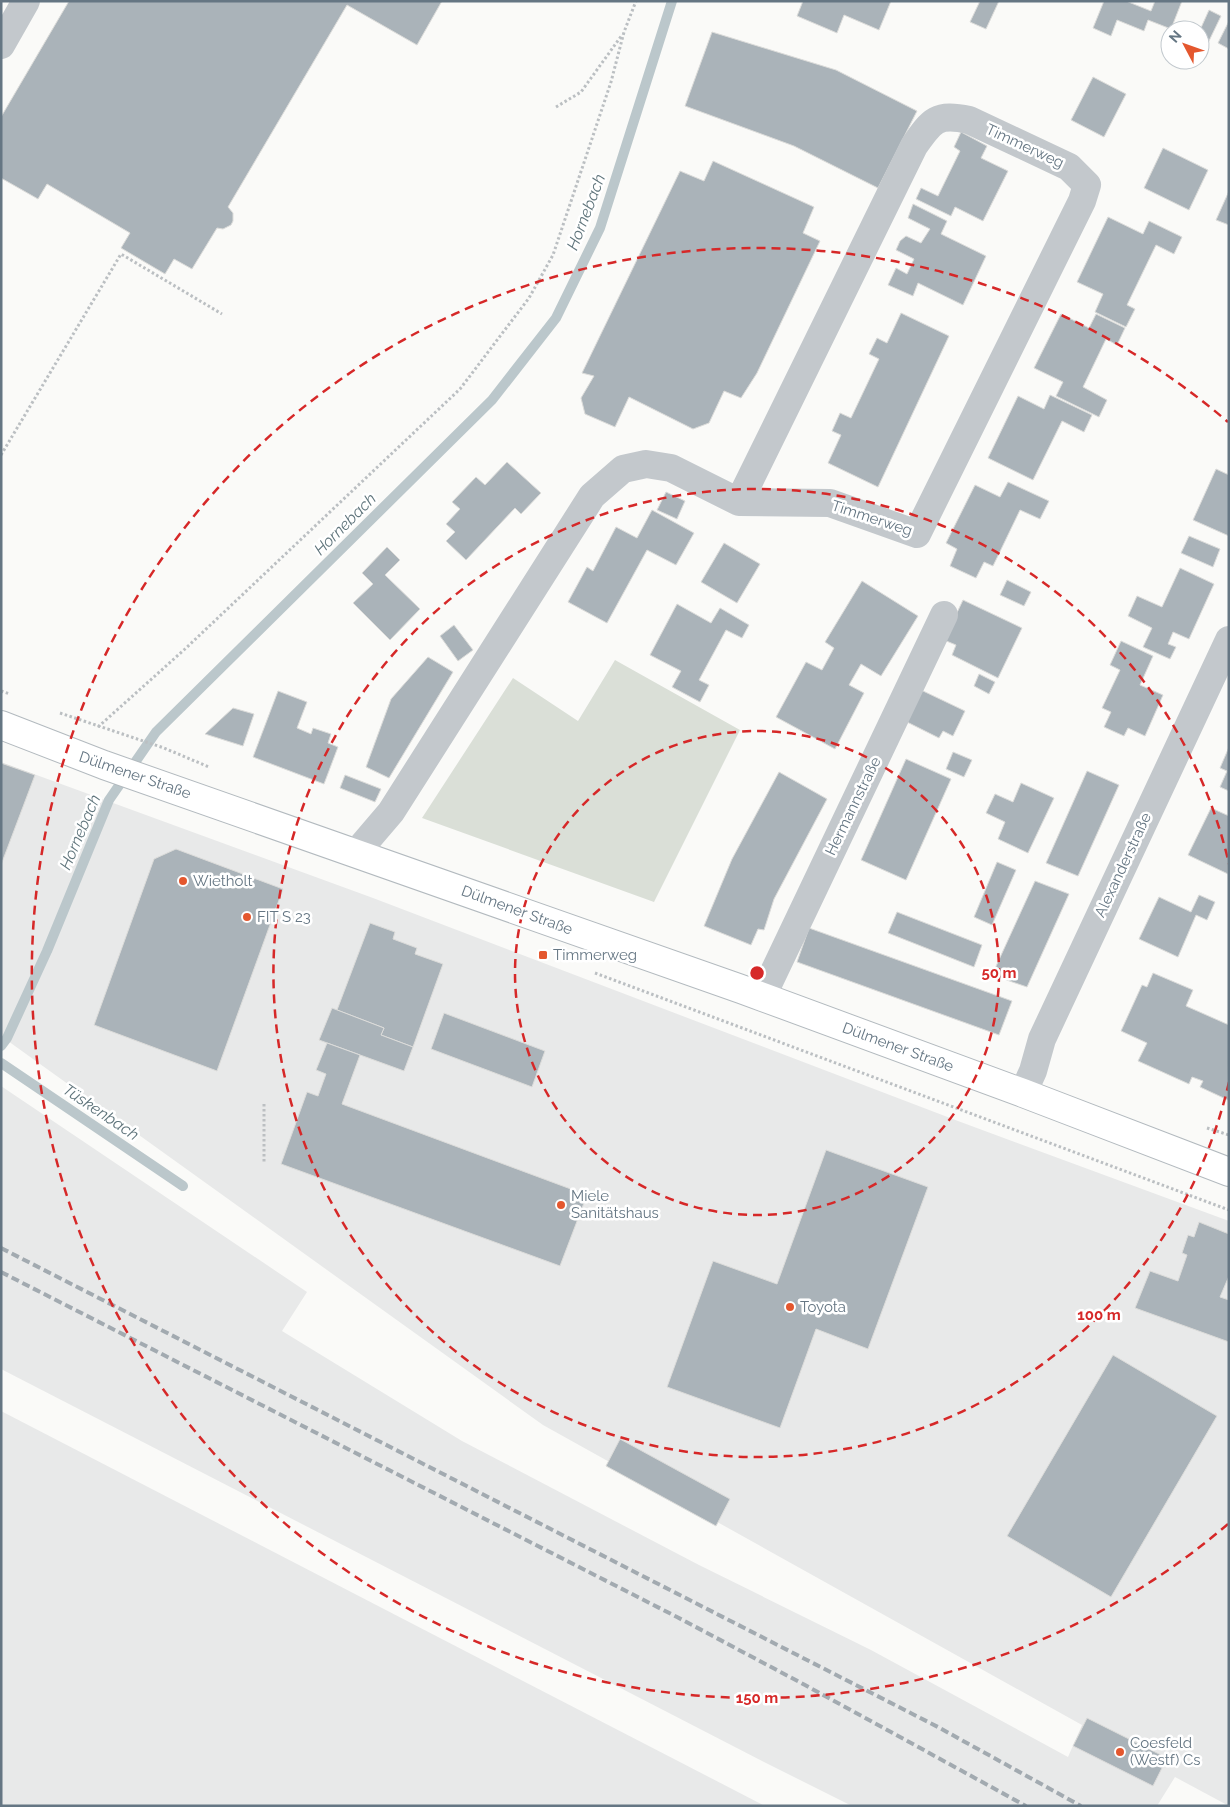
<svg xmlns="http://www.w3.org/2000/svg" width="1230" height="1807" viewBox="0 0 1230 1807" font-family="Raleway,sans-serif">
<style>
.built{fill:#e8e9e9}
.grass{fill:#dadfd7}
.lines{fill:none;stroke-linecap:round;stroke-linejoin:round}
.stream{stroke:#bbc7cb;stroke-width:10}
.building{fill:#aab3b9;stroke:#dcdcda}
.secondary-casing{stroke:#b3babf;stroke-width:30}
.path{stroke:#bbbfc2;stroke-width:3;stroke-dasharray:2.5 2.5;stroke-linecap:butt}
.street{stroke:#c3c8cc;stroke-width:28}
.secondary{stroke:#fff;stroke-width:28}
.rail{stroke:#a2aab0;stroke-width:4;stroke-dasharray:8 4;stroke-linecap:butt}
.ring{fill:none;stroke:#d62828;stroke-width:2.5;stroke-dasharray:9 6}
.poi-dot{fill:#e4572e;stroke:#fff;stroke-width:2}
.labels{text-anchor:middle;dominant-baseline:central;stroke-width:5;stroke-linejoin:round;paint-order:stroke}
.street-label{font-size:15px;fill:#657683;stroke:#fff}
.poi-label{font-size:15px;fill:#657683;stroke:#fff;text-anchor:start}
.water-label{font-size:16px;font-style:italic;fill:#60757c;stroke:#fff}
.centre{fill:#d62828;stroke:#fff;stroke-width:2.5}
.ring-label{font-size:15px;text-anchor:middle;font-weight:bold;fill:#d62828;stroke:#fff;stroke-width:5;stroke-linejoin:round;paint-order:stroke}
</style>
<rect width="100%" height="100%" fill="#fafaf8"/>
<!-- built -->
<g class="built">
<polygon points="1,762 373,898 958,1121 1229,1221 1229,1806 1175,1777 1157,1806 852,1806 770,1765 1,1369 1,1086 307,1292 282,1331 462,1441 699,1565 871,1650 1068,1757 1082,1725 543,1425 1,1036"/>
<polygon points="1,1411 765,1806 1,1806"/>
</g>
<!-- grass -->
<polygon class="grass" points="615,660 740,730 654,902 422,818 513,678 578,721"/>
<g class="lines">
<!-- stream -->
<g class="stream">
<polyline points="1,1046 7,1038 47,951 109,800 156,732 492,400 556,318 600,228 672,1"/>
<polyline points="1,1063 183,1186"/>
</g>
</g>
<!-- building -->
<g class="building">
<polygon points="69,1 442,1 417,45 347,5 228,207 233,213 233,221 231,225 223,229 217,228 192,269 174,259 165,274 121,248 130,233 47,184 38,199 1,178 1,117"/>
<polygon points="803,1 891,1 879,30 844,15 837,33 797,16"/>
<polygon points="980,1 999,1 986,29 970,22"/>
<polygon points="1104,1 1126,1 1151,11 1155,1 1182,1 1171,29 1148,20 1144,31 1117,20 1111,36 1093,28"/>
<polygon points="1209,10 1221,16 1207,45 1200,42 1200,30"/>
<polygon points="1229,21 1229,49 1218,43"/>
<polygon points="712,32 836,70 917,111 878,188 794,146 685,106"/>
<polygon points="1093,77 1126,94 1104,137 1071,120"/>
<polygon points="961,132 987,146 981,158 1008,171 983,221 955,207 951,216 916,199 921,188 938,196 960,151 954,147"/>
<polygon points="1163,148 1208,170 1189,210 1144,188"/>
<polygon points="713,161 814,207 803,233 820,241 757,373 741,398 724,391 709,423 693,429 629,397 615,427 585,414 581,398 594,376 582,373 680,171 704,181"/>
<polygon points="1229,191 1229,225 1216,220"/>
<polygon points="913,204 947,221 941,234 986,256 963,305 918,283 913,296 888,285 896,268 907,274 914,259 896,250 900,241 906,236 921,243 930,229 908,218"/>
<polygon points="1108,217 1143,234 1149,221 1182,237 1174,254 1156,245 1127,305 1135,309 1126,327 1095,312 1103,294 1077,282"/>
<polygon points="901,313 949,336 878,487 828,463 841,435 832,431 840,413 851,418 879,359 869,354 877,338 887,343"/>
<polygon points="1061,314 1089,328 1096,314 1125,328 1117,345 1106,339 1083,387 1107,400 1099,417 1056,396 1063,382 1034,368"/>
<polygon points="1050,395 1092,415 1084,432 1062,421 1033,480 988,458 1018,396 1044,409"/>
<polygon points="507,462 541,493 521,514 515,508 466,560 446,541 455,532 446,524 460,509 452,502 476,477 485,485"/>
<polygon points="1216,469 1229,475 1229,536 1193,520"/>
<polygon points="1008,482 1049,501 1040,519 1020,510 993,566 984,562 976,578 950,566 957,549 946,543 975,485 1000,497"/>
<polygon points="666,492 685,501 677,519 657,510"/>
<polygon points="652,510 694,533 676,565 647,550 607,623 568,602 587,567 593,571 616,527 637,538"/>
<polygon points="1189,536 1220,549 1213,567 1181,553"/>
<polygon points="724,543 760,564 737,603 701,582"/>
<polygon points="387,547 400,560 385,575 420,609 390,640 353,603 373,584 362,573"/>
<polygon points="1180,568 1214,584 1189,639 1173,632 1168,644 1176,647 1170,659 1143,647 1152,628 1128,616 1137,596 1162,607"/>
<polygon points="1007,580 1031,592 1024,606 1000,595"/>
<polygon points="862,581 918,616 881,676 861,664 849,685 864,693 835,749 776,717 806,662 822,670 834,648 825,642"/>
<polygon points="963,600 1022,628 998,678 952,655 956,645 944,640"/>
<polygon points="677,604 711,623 720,608 749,625 742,638 726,630 699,680 709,685 700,702 672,687 681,671 650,655"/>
<polygon points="454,625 473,650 458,661 440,636"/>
<polygon points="1121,641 1153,656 1140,685 1163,695 1145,736 1128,728 1124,736 1104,727 1111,712 1102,708 1120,670 1110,665"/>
<polygon points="428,657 453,672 389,778 366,767 391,699"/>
<polygon points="979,674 995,682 989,694 974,686"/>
<polygon points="921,690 965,711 953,736 943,731 939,738 905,721"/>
<polygon points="278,691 307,702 297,728 311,734 313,728 331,734 328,743 338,747 324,784 253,757"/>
<polygon points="233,708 254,714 243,746 205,734"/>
<polygon points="1229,747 1229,791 1220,787 1227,771 1220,768"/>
<polygon points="953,752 972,760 964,777 946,769"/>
<polygon points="906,759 951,779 906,880 861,860"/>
<polygon points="1,763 35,775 1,865"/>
<polygon points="1087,771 1119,785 1078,876 1046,863"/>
<polygon points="779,772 827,799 774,899 764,930 758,929 751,945 704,926 732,859"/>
<polygon points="345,775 381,789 375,802 340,788"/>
<polygon points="1021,783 1054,798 1028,853 998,839 1005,822 986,813 995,794 1013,802"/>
<polygon points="1211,808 1229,816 1228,874 1188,855"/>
<polygon points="176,849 283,889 217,1071 94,1025 154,859"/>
<polygon points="997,862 1016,870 992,925 974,917"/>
<polygon points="1035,881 1069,894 1027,987 992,975"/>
<polygon points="1199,895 1215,902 1207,920 1196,915 1178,957 1139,939 1159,897 1191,912"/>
<polygon points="897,912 982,945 974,967 888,933"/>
<polygon points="370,923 395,932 393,939 417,948 415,954 443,964 413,1047 381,1035 384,1028 337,1010"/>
<polygon points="809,928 1012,1001 999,1035 797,962"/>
<polygon points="1153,973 1193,990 1186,1006 1229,1025 1228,1100 1200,1087 1203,1081 1192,1077 1189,1084 1138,1061 1147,1043 1121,1031 1142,985 1147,987"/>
<polygon points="332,1008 384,1028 381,1035 413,1047 404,1071 319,1040"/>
<polygon points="444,1013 545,1051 532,1087 431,1049"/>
<polygon points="327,1043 360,1055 342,1104 587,1195 560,1266 281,1164 307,1092 318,1096 326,1074 316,1070"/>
<polygon points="826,1150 928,1187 868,1349 816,1329 780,1428 667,1387 713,1261 777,1284"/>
<polygon points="1199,1222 1229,1234 1229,1276 1220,1297 1229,1300 1229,1342 1135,1308 1150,1271 1178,1281 1187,1255 1182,1253 1188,1235 1194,1237"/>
<polygon points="1113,1355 1217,1416 1111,1597 1007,1536"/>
<polygon points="620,1439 730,1499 716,1526 606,1466"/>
<polygon points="1087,1718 1167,1758 1153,1786 1073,1746"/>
</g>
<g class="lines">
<defs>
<polyline id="secondary" points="1,725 104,765 741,989 1023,1093 1229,1172"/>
</defs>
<!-- secondary casing -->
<use href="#secondary" class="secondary-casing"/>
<!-- path -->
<g class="path">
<polyline points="556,107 581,92 622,35"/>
<polyline points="1,455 121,254 222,314"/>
<polyline points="1,691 10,694"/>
<polyline points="60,713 164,748 209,767"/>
<polyline points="98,727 185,649 460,389 529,298 553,255 611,82 624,32 636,1"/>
<polyline points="595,973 1229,1210"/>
<polyline points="264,1104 264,1164"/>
<polyline points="1207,1128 1229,1135"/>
</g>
<!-- street -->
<g class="street">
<polyline points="1,45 26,1"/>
<path d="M356,853L391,812L592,496L623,469L646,464L671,468L739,502L830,503L917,534L1082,201L1087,185L1069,167L969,120C937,113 932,120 914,146L739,502"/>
<polyline points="762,997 944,615"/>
<polyline points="1023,1093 1033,1071 1042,1039 1229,640"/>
</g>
<!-- secondary -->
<use href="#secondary" class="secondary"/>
<!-- rail -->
<g class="rail">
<polyline points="1,1248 938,1727 1081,1806"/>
<polyline points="1,1272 677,1617 805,1685 1026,1806"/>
</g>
</g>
<!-- distance rings -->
<g class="ring">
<circle cx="757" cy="973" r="242"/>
<path d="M1229 1082A484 484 0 1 1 1229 864"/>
<path d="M1228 1524A725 725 0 1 1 1228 422"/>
</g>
<!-- markers -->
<g class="poi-dot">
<circle cx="183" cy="881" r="5"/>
<circle cx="247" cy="917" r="5"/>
<rect x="538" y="950" width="10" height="10" rx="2.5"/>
<circle cx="561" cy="1205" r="5"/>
<circle cx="790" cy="1307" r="5"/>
<circle cx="1120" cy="1752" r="5"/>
</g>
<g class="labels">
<!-- street labels -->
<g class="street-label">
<text transform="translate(1025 146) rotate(25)">Timmerweg</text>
<text transform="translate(872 518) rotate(18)">Timmerweg</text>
<text transform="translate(135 775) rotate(19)">Dülmener Straße</text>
<text transform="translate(853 806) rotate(-64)">Hermannstraße</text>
<text transform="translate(1123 865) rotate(-65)">Alexanderstraße</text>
<text transform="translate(517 910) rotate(20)">Dülmener Straße</text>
<text transform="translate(898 1047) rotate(20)">Dülmener Straße</text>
</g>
<!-- poi labels -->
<g class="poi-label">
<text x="193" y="881">Wietholt</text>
<text x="257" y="917">FIT S 23</text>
<text x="553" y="955">Timmerweg</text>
<text x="571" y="1196">Miele<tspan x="571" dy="17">Sanitätshaus</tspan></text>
<text x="800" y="1307">Toyota</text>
<text x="1130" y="1743">Coesfeld<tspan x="1130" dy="17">(Westf) Cs</tspan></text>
</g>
<!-- water labels -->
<g class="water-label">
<text transform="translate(586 212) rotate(-69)">Hornebach</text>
<text transform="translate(345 524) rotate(-45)">Hornebach</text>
<text transform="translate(80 832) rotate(-67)">Hornebach</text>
<text transform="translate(101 1112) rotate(34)">Tüskenbach</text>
</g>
</g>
<circle cx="757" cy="973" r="8" class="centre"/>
<g class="ring-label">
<text x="999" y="978">50 m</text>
<text x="1099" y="1320">100 m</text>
<text x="757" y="1703">150 m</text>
</g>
<!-- border -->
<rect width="1230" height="1807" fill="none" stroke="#657683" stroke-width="5"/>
<!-- north arrow -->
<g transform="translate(1185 45) rotate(311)"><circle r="24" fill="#ffffff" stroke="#c1c8cd"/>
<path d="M0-4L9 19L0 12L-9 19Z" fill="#e4572e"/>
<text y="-8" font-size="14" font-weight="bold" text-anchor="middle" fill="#657683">N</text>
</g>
</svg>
